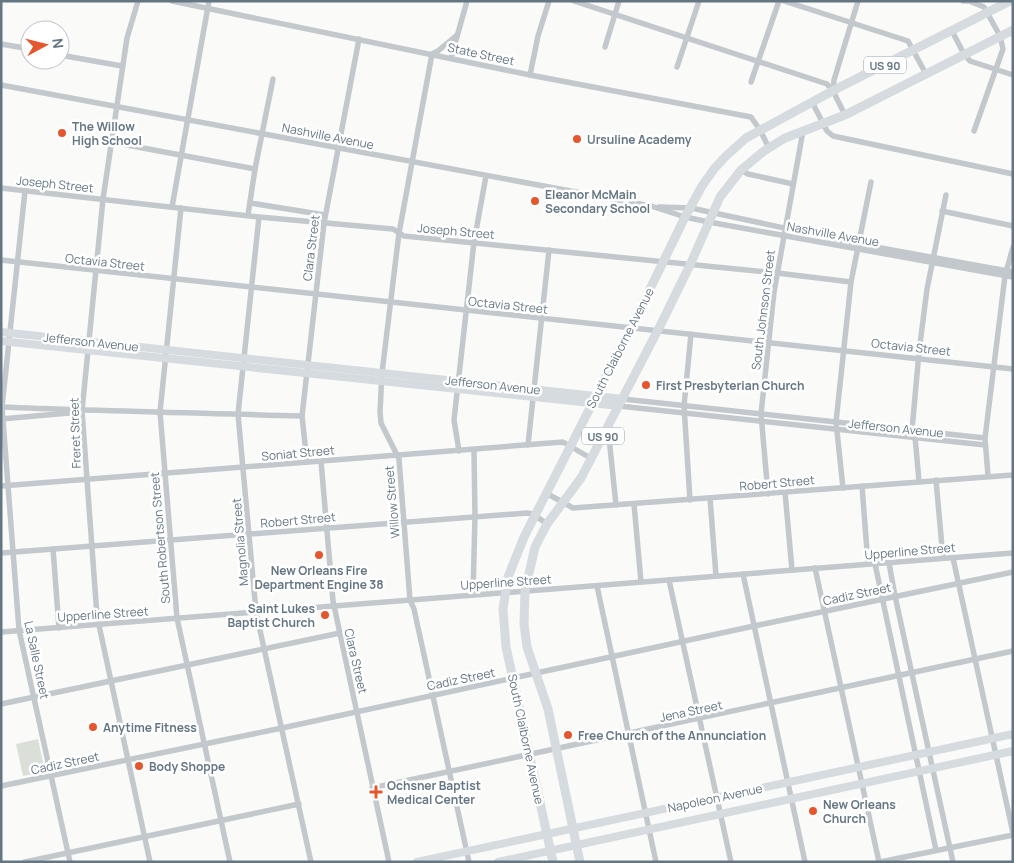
<svg xmlns="http://www.w3.org/2000/svg" width="1014" height="863" viewBox="0 0 1014 863" font-family="Manrope,sans-serif">
<style>
.green{fill:#dadfd7}
.lines{fill:none;stroke-linecap:round;stroke-linejoin:round}
.street{stroke:#c3c8cc;stroke-width:5.5}
.secondary{stroke:#d6dbdf;stroke-width:8}
.primary{stroke:#d6dbdf;stroke-width:9}
.poi-dot{fill:#e4572e;stroke:#fff;stroke-width:2}
.labels{text-anchor:middle;dominant-baseline:central;stroke-width:5;stroke-linejoin:round;paint-order:stroke}
.shield{fill:#fff;stroke:#939fa8;stroke-width:1}
.shield-label{font-size:11px;font-weight:bold;fill:#657683}
.street-label{font-size:12px;fill:#657683;stroke:#fff}
.poi-label{font-size:12px;font-weight:bold;fill:#657683;stroke:#fff;text-anchor:start}
</style>
<rect width="100%" height="100%" fill="#fafaf8"/>
<!-- green -->
<polygon class="green" points="38,739 45,772 23,776 16,744"/>
<g class="lines">
<!-- street -->
<g class="street">
<polyline points="138,1 127,38 103,199 82,411 97,616 150,862"/>
<polyline points="172,1 530,75 751,117 760,130 769,148"/>
<polyline points="574,1 827,84 833,91 845,115"/>
<polyline points="784,1 908,41 926,74"/>
<polyline points="963,1 969,1 984,7 1000,36 1003,49 974,131"/>
<polyline points="952,31 964,54 970,61 1013,75"/>
<polyline points="457,35 438,51 432,54 399,233 382,373 380,412 381,423 399,459 410,600 414,609 469,862"/>
<polyline points="1,44 30,49"/>
<polyline points="605,47 619,1"/>
<polyline points="60,55 122,66"/>
<polyline points="451,58 467,1"/>
<polyline points="677,67 699,1"/>
<polyline points="530,75 538,36 549,1"/>
<polyline points="751,82 779,1"/>
<polyline points="1,85 651,206 685,217 709,222 1013,277"/>
<polyline points="833,91 834,80 858,1"/>
<polyline points="812,102 827,131 833,136 1013,174"/>
<polyline points="111,142 255,169"/>
<polyline points="741,170 748,174 793,184"/>
<polyline points="1,188 259,217 393,229 404,236 777,273 851,282"/>
<polyline points="25,191 2,407 19,630 70,862"/>
<polyline points="250,203 325,215"/>
<polyline points="172,207 209,1"/>
<polyline points="659,207 691,208 859,244 1013,272"/>
<polyline points="181,208 160,412 177,618 230,862"/>
<polyline points="942,211 1013,226"/>
<polyline points="248,215 255,169 273,79"/>
<polyline points="259,217 238,414 256,612 311,862"/>
<polyline points="1,260 1013,369"/>
<polyline points="623,399 985,438"/>
<polyline points="619,406 985,445"/>
<path d="M1,407C101,411 201,413 302,416"/>
<polyline points="1,419 69,413"/>
<polyline points="608,428 616,505"/>
<polyline points="528,445 549,250"/>
<polyline points="459,451 454,420 474,242 486,176"/>
<polyline points="321,461 333,601 389,862"/>
<polyline points="307,462 302,416 324,223 359,39"/>
<polyline points="988,476 985,438 1005,276 1013,247"/>
<polyline points="936,480 943,558"/>
<polyline points="919,481 915,437 912,430 919,352 927,289 946,195"/>
<polyline points="1,486 563,442 592,459"/>
<polyline points="862,486 868,564"/>
<polyline points="843,488 836,422 851,282 871,182"/>
<polyline points="785,492 792,570"/>
<polyline points="546,493 573,508 1013,475"/>
<polyline points="768,494 761,414 774,292 803,131"/>
<polyline points="710,498 716,576"/>
<polyline points="690,500 684,406 691,334"/>
<polyline points="634,504 641,582"/>
<polyline points="53,549 59,628"/>
<polyline points="1,553 527,513 533,514 547,524"/>
<polyline points="953,558 1013,833"/>
<polyline points="889,563 895,596 953,862"/>
<polyline points="875,564 936,850"/>
<polyline points="815,568 879,862"/>
<polyline points="743,574 805,862"/>
<polyline points="669,580 731,862"/>
<polyline points="597,586 656,862"/>
<polyline points="473,595 475,516 474,450"/>
<polyline points="1,632 1013,553"/>
<polyline points="1,704 340,633"/>
<polyline points="1,786 282,728 754,626 1013,572"/>
<polyline points="372,788 1013,651"/>
<polyline points="25,862 299,804"/>
<polyline points="880,862 1013,835"/>
</g>
<!-- secondary -->
<g class="secondary">
<polyline points="1,332 623,399"/>
<polyline points="1,341 619,406"/>
<polyline points="417,862 1013,734"/>
<polyline points="498,862 1013,751"/>
</g>
<!-- primary -->
<g class="primary">
<polyline points="553,862 506,647 503,609 508,577 524,537 631,328 685,217 702,186 714,169 726,156 746,138 838,88 1010,1"/>
<polyline points="580,862 548,709 527,647 524,624 525,591 535,547 547,524 581,478 660,326 690,265 720,197 741,170 764,151 785,138 845,115 1013,30"/>
</g>
</g>
<!-- markers -->
<g class="poi-dot">
<circle cx="62" cy="133" r="5"/>
<circle cx="577" cy="139" r="5"/>
<circle cx="535" cy="201" r="5"/>
<circle cx="646" cy="385" r="5"/>
<circle cx="319" cy="555" r="5"/>
<circle cx="325" cy="615" r="5"/>
<circle cx="93" cy="727" r="5"/>
<circle cx="568" cy="735" r="5"/>
<circle cx="139" cy="766" r="5"/>
<path d="M373.5 784.5h5v5h5v5h-5v5h-5v-5h-5v-5h5z"/>
<circle cx="813" cy="811" r="5"/>
</g>
<g class="labels">
<!-- shield labels -->
<g class="shield">
<rect x="864" y="56.5" width="42" height="17" rx="4"/>
<rect x="582" y="427.5" width="42" height="17" rx="4"/>
</g>
<g class="shield-label">
<text x="885" y="65">US 90</text>
<text x="603" y="436">US 90</text>
</g>
<!-- street labels -->
<g class="street-label">
<text transform="translate(481 54) rotate(12)">State Street</text>
<text transform="translate(328 136) rotate(11)">Nashville Avenue</text>
<text transform="translate(55 184) rotate(6)">Joseph Street</text>
<text transform="translate(456 231) rotate(5)">Joseph Street</text>
<text transform="translate(833 234) rotate(10)">Nashville Avenue</text>
<text transform="translate(311 248) rotate(-83)">Clara Street</text>
<text transform="translate(105 262) rotate(6)">Octavia Street</text>
<text transform="translate(508 305) rotate(6)">Octavia Street</text>
<text transform="translate(763 310) rotate(-83)">South Johnson Street</text>
<text transform="translate(91 342) rotate(6)">Jefferson Avenue</text>
<text transform="translate(911 347) rotate(6)">Octavia Street</text>
<text transform="translate(620 348) rotate(-63)">South Claiborne Avenue</text>
<text transform="translate(493 385) rotate(6)">Jefferson Avenue</text>
<text transform="translate(896 428) rotate(6)">Jefferson Avenue</text>
<text transform="translate(75 433) rotate(-92)">Freret Street</text>
<text transform="translate(298 453) rotate(-5)">Soniat Street</text>
<text transform="translate(777 483) rotate(-5)">Robert Street</text>
<text transform="translate(392 502) rotate(-95)">Willow Street</text>
<text transform="translate(298 520) rotate(-5)">Robert Street</text>
<text transform="translate(160 538) rotate(-95)">South Robertson Street</text>
<text transform="translate(240 542) rotate(-95)">Magnolia Street</text>
<text transform="translate(910 551) rotate(-5)">Upperline Street</text>
<text transform="translate(506 582) rotate(-4)">Upperline Street</text>
<text transform="translate(857 594) rotate(-12)">Cadiz Street</text>
<text transform="translate(103 614) rotate(-4)">Upperline Street</text>
<text transform="translate(37 660) rotate(78)">La Salle Street</text>
<text transform="translate(356 661) rotate(77)">Clara Street</text>
<text transform="translate(461 679) rotate(-12)">Cadiz Street</text>
<text transform="translate(691 711) rotate(-12)">Jena Street</text>
<text transform="translate(526 739) rotate(78)">South Claiborne Avenue</text>
<text transform="translate(65 763) rotate(-12)">Cadiz Street</text>
<text transform="translate(715 798) rotate(-12)">Napoleon Avenue</text>
</g>
<!-- poi labels -->
<g class="poi-label">
<text x="72" y="126">The Willow<tspan x="72" dy="14">High School</tspan></text>
<text x="587" y="139">Ursuline Academy</text>
<text x="545" y="194">Eleanor McMain<tspan x="545" dy="14">Secondary School</tspan></text>
<text x="656" y="385">First Presbyterian Church</text>
<text x="319" y="570" text-anchor="middle">New Orleans Fire<tspan x="319" dy="14">Department Engine 38</tspan></text>
<text x="315" y="608" text-anchor="end">Saint Lukes<tspan x="315" dy="14">Baptist Church</tspan></text>
<text x="103" y="727">Anytime Fitness</text>
<text x="578" y="735">Free Church of the Annunciation</text>
<text x="149" y="766">Body Shoppe</text>
<text x="387" y="785">Ochsner Baptist<tspan x="387" dy="14">Medical Center</tspan></text>
<text x="823" y="804">New Orleans<tspan x="823" dy="14">Church</tspan></text>
</g>
</g>
<!-- border -->
<rect width="1014" height="863" fill="none" stroke="#657683" stroke-width="5"/>
<!-- north arrow -->
<g transform="translate(45 45) rotate(83)"><circle r="24" fill="#ffffff" stroke="#c1c8cd"/>
<path d="M0-4L9 19L0 12L-9 19Z" fill="#e4572e"/>
<text y="-8" font-size="14" font-weight="bold" text-anchor="middle" fill="#657683">N</text>
</g>
</svg>
